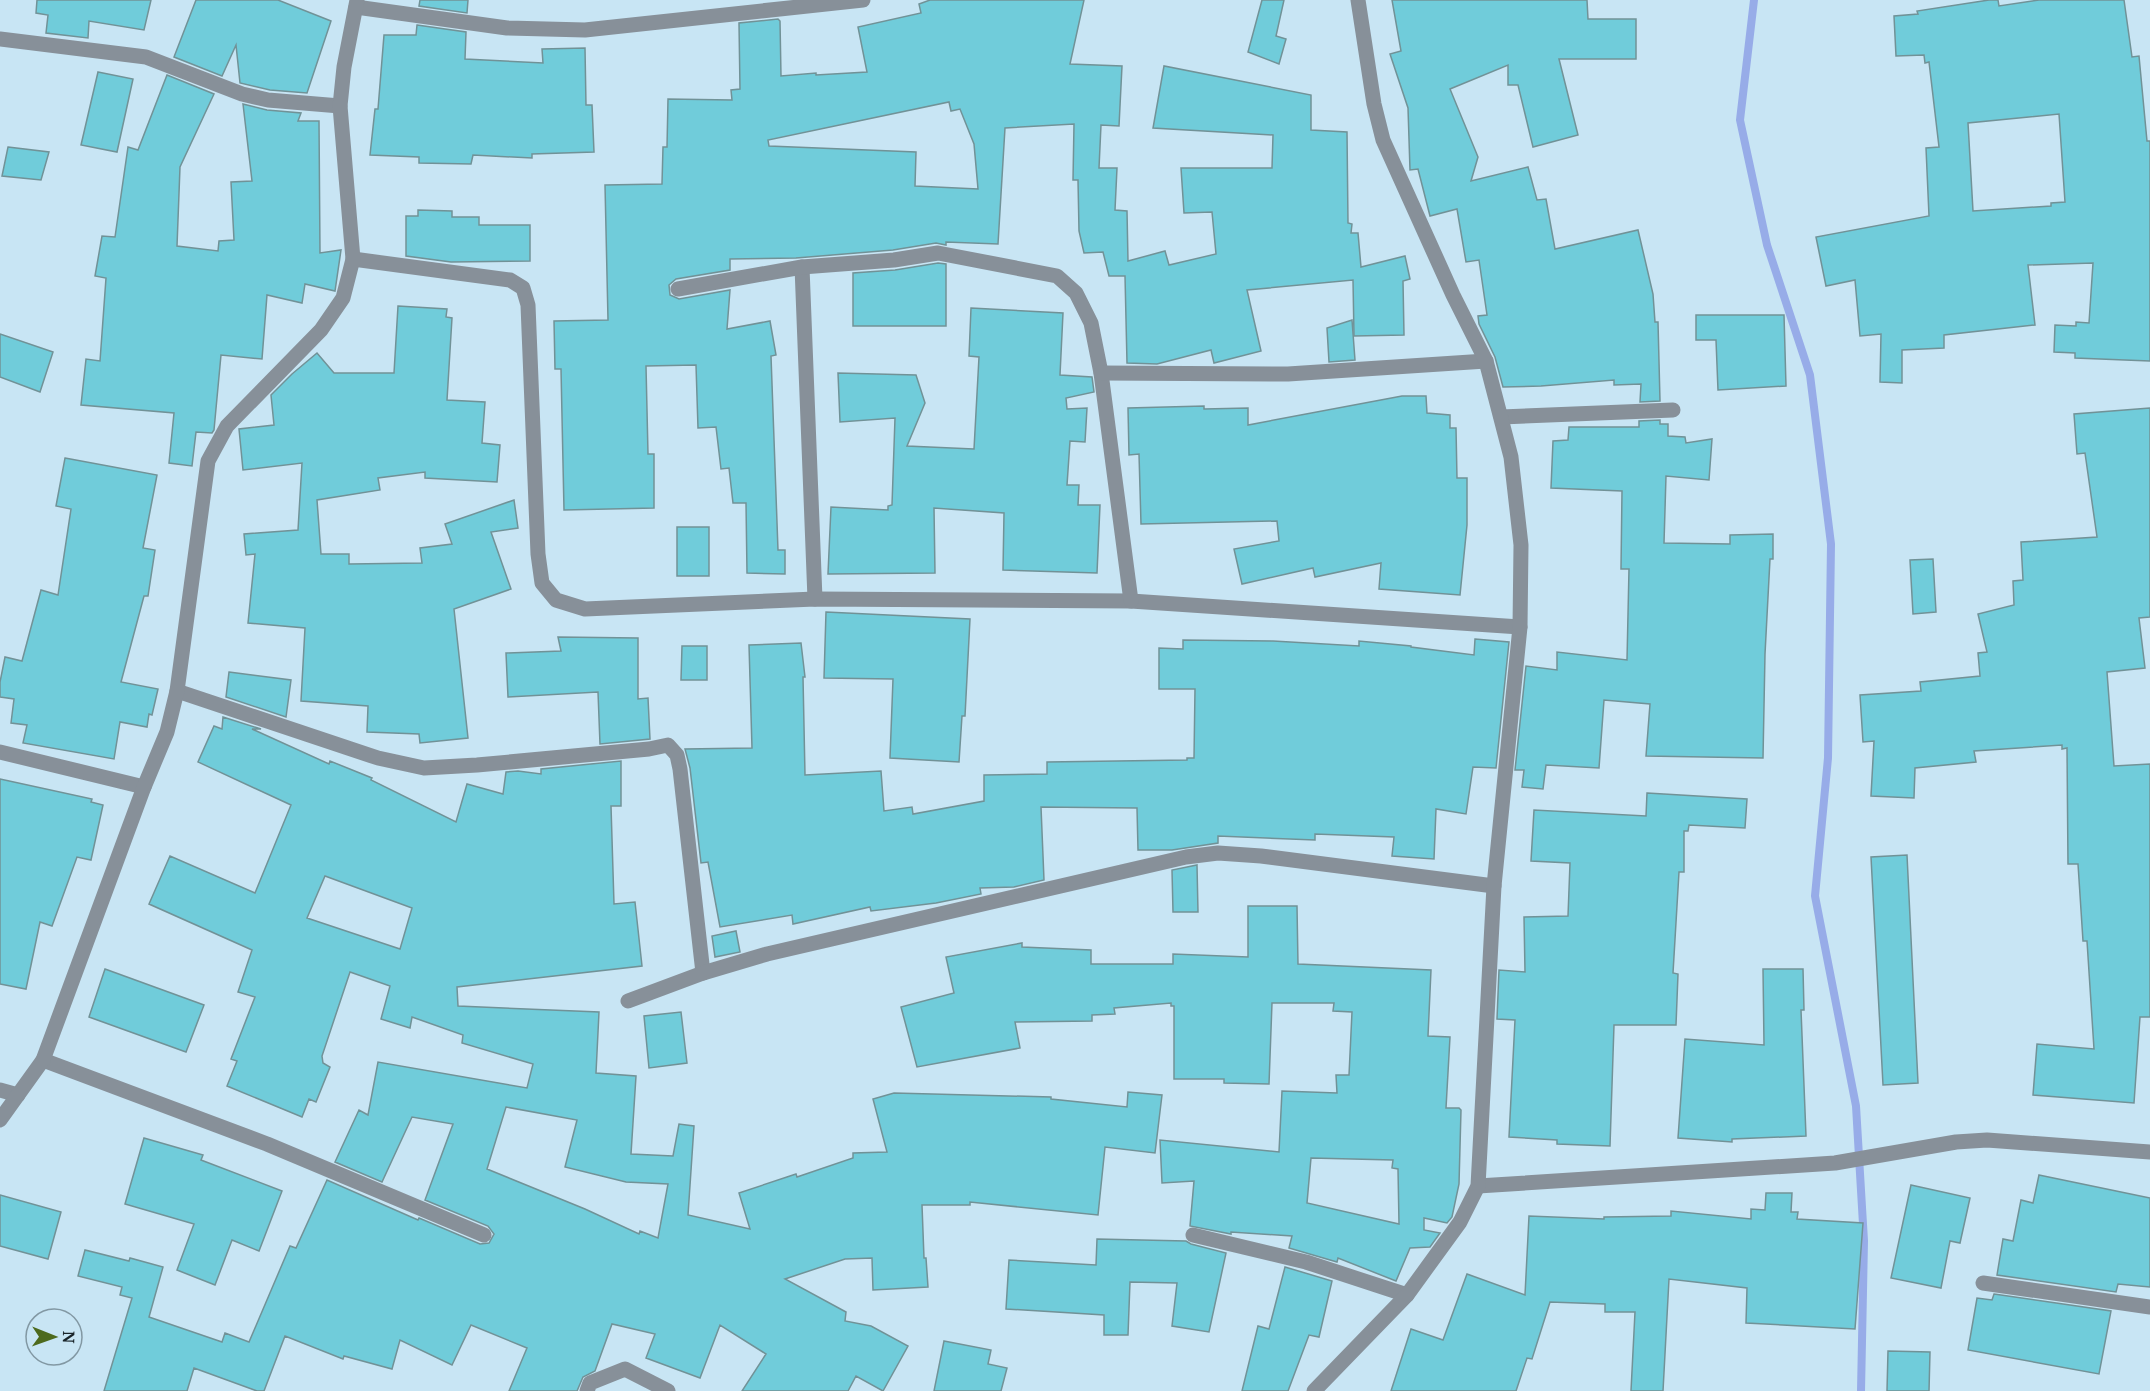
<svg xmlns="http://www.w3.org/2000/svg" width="2150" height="1391" viewBox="0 0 2150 1391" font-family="'Noto Serif',serif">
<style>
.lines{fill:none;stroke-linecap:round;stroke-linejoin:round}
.stream{stroke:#97ace8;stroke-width:8}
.building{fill:#70ccda;stroke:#719297;stroke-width:1.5;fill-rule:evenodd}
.minor{stroke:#879099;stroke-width:15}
</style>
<rect width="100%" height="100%" fill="#c8e5f4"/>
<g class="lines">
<!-- stream -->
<polyline class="stream" points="1754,0 1740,120 1767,245 1810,375 1831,544 1828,758 1815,896 1856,1106 1864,1241 1861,1391"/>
</g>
<!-- building -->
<g class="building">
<polygon points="37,0 151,0 144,30 89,21 88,38 46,33 48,15 36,13"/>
<polygon points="196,0 278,0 331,21 307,93 270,90 240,83 236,45 222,76 174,57"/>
<polygon points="420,0 468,0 467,13 419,6"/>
<path d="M930,0H1084L1070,64L1122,66L1119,126L1101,125L1099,168H1117L1115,210L1127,211L1128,261L1165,251L1169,265L1216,254L1212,212L1184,213L1181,168H1272L1273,135L1153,128L1164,66L1311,95V130L1347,132L1348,223L1352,224L1351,233H1358L1361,267L1405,256L1410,279L1403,281L1404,335L1354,336L1353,280L1247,290L1261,351L1214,363L1211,350L1157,364L1127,363L1125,276H1109L1103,252L1084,253L1079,231L1078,180H1073L1074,124L1005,128L998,244L946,242V245L936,243L893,250L796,258L730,259V270L676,279L669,285L670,295L679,299L730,290L727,329L770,321L776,355L771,356L778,550H785V574L747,573L746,503H733L729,468L721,469L716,427L698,428L696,365L646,366L648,454H654V508L564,510L561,369H555L554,321L608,320L605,185L662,184L663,147H667L668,99L732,100L731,90L740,89L739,23L778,19L780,21L781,76L816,73V75L867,72L858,27L921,13L919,4ZM949,102L951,111L960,109L974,144L978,189L915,186L916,152L769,146L768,140Z"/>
<polygon points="1262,0 1284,0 1276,36 1286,39 1279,64 1248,52"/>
<polygon points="1392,0 1587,0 1588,19 1636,19 1636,59 1559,59 1578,135 1533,147 1518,85 1508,85 1508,65 1450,89 1478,157 1471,181 1528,167 1537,200 1546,199 1555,249 1638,230 1653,294 1655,322 1658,322 1660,401 1640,402 1641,384 1614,385 1614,380 1541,386 1503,387 1495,357 1479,324 1478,316 1487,315 1479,260 1466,262 1457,209 1430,216 1418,169 1410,170 1408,108 1390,54 1401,51"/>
<path d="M1989,0H1998L1999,6L2039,0H2124L2132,57L2139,56L2147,141H2150V361L2075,358V353L2054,352L2055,325L2076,326V322L2089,323L2093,263L2028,265L2035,325L1944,335V348L1902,350V383L1880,382L1881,334L1860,336L1855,280L1826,286L1816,237L1929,216L1926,148L1939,147L1929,62L1925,63L1924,55L1896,56L1894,16L1918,14L1917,11ZM2059,114L2065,202L2051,203V206L1973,211L1968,123Z"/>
<polygon points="417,25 466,32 465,59 543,63 542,49 585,48 586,105 592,105 594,152 532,154 532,158 473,155 471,164 419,163 419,157 370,155 375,109 378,109 384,35 416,35"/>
<polygon points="98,72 133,79 117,152 81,145"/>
<polygon points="167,75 214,94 180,167 177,246 218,251 219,241 234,240 231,182 252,181 243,104 267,110 301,113 298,121 319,121 320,253 341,250 335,291 305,284 302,303 267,295 262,359 221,355 214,430 212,433 196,432 192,466 169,463 174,413 81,405 86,359 100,361 106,278 95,276 102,236 115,237 128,147 138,150"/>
<polygon points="8,147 49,152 41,180 2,176"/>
<polygon points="418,210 452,211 452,217 479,217 479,225 530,225 530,261 451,262 406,256 406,216 418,216"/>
<polygon points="938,263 946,264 946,326 853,326 853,273 895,270"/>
<polygon points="398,306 447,309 446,317 452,318 447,400 485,402 482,443 500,445 497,482 425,478 425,472 378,478 380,490 317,500 321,554 349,554 349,564 422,563 420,548 452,544 445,524 514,500 518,528 491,532 511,589 454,609 468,738 420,743 419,734 367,732 368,706 301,701 305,628 248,623 255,554 246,555 244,534 298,530 302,463 243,470 239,429 274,425 271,395 292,374 317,353 334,373 394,373"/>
<polygon points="971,308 1063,313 1060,375 1092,377 1094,392 1066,398 1067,409 1087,408 1085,442 1070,441 1067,485 1079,485 1078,505 1100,505 1097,573 1003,570 1004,513 934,508 935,573 828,574 831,507 888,510 888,506 892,505 895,418 840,422 838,373 916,375 925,403 907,446 974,449 979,357 969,356"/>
<polygon points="1696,315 1784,315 1786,386 1718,390 1716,340 1696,340"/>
<polygon points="1352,320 1355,360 1329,362 1327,328"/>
<polygon points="0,334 53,352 40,392 0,377"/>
<polygon points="1402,396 1426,396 1427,413 1450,415 1450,428 1456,428 1457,478 1467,478 1467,525 1460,595 1379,589 1381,563 1315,577 1313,568 1242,584 1234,549 1279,541 1277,521 1141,524 1139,454 1129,455 1128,408 1204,406 1204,409 1248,408 1248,425"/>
<polygon points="2150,408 2150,617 2139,618 2145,668 2107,672 2114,766 2150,764 2150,1017 2140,1017 2134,1103 2033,1095 2037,1044 2094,1049 2087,941 2083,941 2078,864 2068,864 2067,748 2062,749 2062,745 1974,751 1976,762 1915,768 1914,798 1871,796 1874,741 1863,742 1860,695 1921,691 1920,682 1980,676 1978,653 1987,652 1978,614 2014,605 2013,581 2023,580 2021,542 2097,537 2085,453 2077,454 2074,414"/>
<polygon points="1660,420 1660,424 1668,424 1668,436 1685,437 1686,443 1712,439 1709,480 1666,476 1664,543 1730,544 1730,535 1773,534 1773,559 1770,559 1765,654 1763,758 1646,756 1650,704 1604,700 1599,768 1546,765 1543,789 1522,787 1524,770 1515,770 1526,666 1557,670 1557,652 1627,660 1629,569 1621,569 1622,491 1551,488 1553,441 1568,440 1569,427 1639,427 1639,421"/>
<polygon points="65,458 157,475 143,548 155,550 148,596 144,596 121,682 158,689 152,715 149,714 147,727 120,722 114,759 23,743 27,725 11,723 14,699 0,697 0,682 5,657 22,661 41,590 58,595 71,509 56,506"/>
<rect x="677" y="527" width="32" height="49"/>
<polygon points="1933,559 1936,612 1913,614 1910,560"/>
<polygon points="826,612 970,619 965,716 962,716 959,762 890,758 893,679 824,678"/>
<polygon points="558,637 638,638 638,699 648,698 650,739 600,744 598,692 508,697 506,653 561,651"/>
<polygon points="1475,639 1509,642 1496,768 1473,767 1466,814 1436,809 1434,859 1392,856 1394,837 1315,834 1315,840 1218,836 1218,843 1172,850 1138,850 1137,808 1041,807 1044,880 1014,887 980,888 981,894 936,903 871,911 870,907 793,924 792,915 720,927 708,862 701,863 690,768 685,749 752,748 749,645 801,643 805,677 803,677 805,775 881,771 884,811 912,807 913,814 984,801 984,775 1047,774 1047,762 1187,760 1187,758 1194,758 1195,689 1159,689 1159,648 1183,649 1183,640 1273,641 1359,646 1359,641 1411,646 1411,647 1474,655"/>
<polygon points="682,646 707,646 707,680 681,680"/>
<polygon points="229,672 291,680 286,717 226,697"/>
<path d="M223,717L261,729H252L329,764L330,761L372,778L371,780L456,822L467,784L503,794L506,772L518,771L541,774V769L621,761V806H611L614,904L635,902L642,966L457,987L458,1006L599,1012L596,1073L636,1076L631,1154L673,1156L679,1124L694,1126L688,1215L750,1229L739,1193L796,1174L797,1177L853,1158V1153L887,1152L873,1099L894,1093L1051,1097V1099L1127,1107L1128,1092L1162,1095L1155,1153L1105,1147L1098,1215L970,1202V1205H922L924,1258H926L928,1287L873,1290L872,1258L845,1259L785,1279L846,1312L845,1321L871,1326L908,1346L883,1391L856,1376L848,1391H742L766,1354L720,1325L700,1378L646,1358L655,1334L612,1324L595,1371L583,1377L577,1391H509L527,1348L471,1325L452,1365L400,1340L392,1369L344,1356L343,1359L285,1336L264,1391H257L194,1368L187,1391H104L132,1298L120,1295L122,1287L78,1276L85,1250L129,1261L130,1258L163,1267L149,1317L222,1342L225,1333L249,1342L290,1246L296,1248L327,1180L418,1220L419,1218L480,1244L489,1243L494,1234L488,1226L425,1200L453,1124L412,1117L382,1182L335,1162L359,1110L368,1115L378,1062L527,1088L533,1064L462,1043L463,1035L412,1017L410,1028L381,1019L390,986L350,972L322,1056L323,1063L330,1067L316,1102L309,1099L302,1117L227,1086L237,1061L231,1059L255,997L238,992L252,950L149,904L170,856L255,893L291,805L198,762L214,726L222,729ZM325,876L412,908L400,949L307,918ZM506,1107L577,1120L565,1167L626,1182L668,1184L658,1238L640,1231L639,1234L585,1209L487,1169Z"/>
<polygon points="0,779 92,799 91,802 103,805 91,860 77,857 52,926 40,922 26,989 0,984"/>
<polygon points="1647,793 1747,799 1745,828 1689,825 1688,831 1684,831 1684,872 1679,872 1673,973 1678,974 1676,1025 1614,1025 1610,1146 1557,1144 1557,1140 1509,1137 1515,1020 1497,1019 1499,970 1525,972 1524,917 1568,916 1570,863 1531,861 1534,810 1646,816"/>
<polygon points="1907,855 1918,1083 1883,1085 1871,857"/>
<polygon points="1197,865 1198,912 1173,912 1172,870"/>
<path d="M1248,906H1297L1298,964L1431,970L1428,1036L1450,1037L1446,1108H1459L1461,1110L1459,1184L1452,1217L1447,1223L1424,1218V1230L1440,1233L1430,1247L1410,1248L1396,1281L1338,1258L1337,1262L1289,1248L1292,1236L1231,1232V1234L1190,1226L1194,1181L1162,1183L1160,1140L1279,1152L1282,1091L1337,1093L1336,1075H1349L1352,1012L1333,1011L1334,1003H1272L1269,1084L1224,1083V1079H1174V1006H1171V1003L1114,1008L1115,1014L1092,1015V1021L1015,1022L1020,1048L917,1067L901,1007L954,993L946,957L1022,943V947L1091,950V964H1173V954L1248,957ZM1311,1158L1393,1160L1392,1168L1398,1169L1399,1224L1307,1203Z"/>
<polygon points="736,931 740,952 715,957 712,936"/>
<polygon points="105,969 204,1005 186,1052 89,1017"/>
<polygon points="1763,969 1803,969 1804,1010 1801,1010 1806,1136 1732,1139 1732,1142 1678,1138 1685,1039 1764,1045"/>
<polygon points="681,1012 687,1063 649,1068 644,1016"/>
<polygon points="144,1138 203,1155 201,1160 282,1191 259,1251 232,1240 215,1285 177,1270 194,1224 125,1204"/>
<polygon points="2039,1175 2150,1198 2150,1287 2118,1284 2116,1292 1997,1275 2003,1239 2013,1241 2021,1200 2033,1203"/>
<polygon points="1911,1185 1970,1198 1960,1243 1950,1241 1941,1288 1891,1278"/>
<polygon points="1766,1193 1792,1193 1791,1212 1798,1212 1797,1219 1863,1223 1855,1329 1746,1323 1747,1288 1669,1279 1663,1391 1631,1391 1635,1312 1605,1312 1605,1304 1550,1302 1532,1359 1527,1358 1516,1391 1391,1391 1411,1329 1443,1340 1467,1274 1525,1295 1529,1216 1604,1219 1604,1217 1671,1216 1671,1211 1751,1219 1751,1209 1765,1210"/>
<polygon points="0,1195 61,1212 48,1259 0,1246"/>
<polygon points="1097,1239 1186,1241 1191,1244 1226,1253 1209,1332 1172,1326 1177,1283 1130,1282 1128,1335 1104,1335 1104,1315 1006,1309 1009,1260 1096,1265"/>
<polygon points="1285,1267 1332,1281 1319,1337 1309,1335 1288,1391 1242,1391 1258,1326 1269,1329"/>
<polygon points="1994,1294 2111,1311 2099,1374 1968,1350 1977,1298 1992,1300"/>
<polygon points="944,1341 991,1350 988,1364 1007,1368 1001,1391 934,1391"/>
<polygon points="1888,1351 1930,1352 1929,1391 1887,1391"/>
</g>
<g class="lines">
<!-- minor -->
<g class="minor">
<polyline points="356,7 507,28 585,30 863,0"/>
<polyline points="0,39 146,57 242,94 268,100 340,106"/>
<polyline points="353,259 510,280 523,288 528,305 538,554 542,583 556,600 585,609 815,599 1131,601 1520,627"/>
<polyline points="802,267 815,599"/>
<polyline points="678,289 802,267 894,260 938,253 1057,276 1076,293 1091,323 1101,373 1131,601"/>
<polyline points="1101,373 1288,374 1486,361"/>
<polyline points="1501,417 1673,410"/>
<polyline points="177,691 378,758 424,768 477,765 649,749 668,745 677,755 680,769 703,973"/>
<polyline points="0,752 144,787"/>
<polyline points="628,1001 703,973 767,954 1186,857 1218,853 1261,856 1494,886"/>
<polyline points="43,1060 267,1144 484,1235"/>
<polyline points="0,1090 18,1095"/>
<polyline points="0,1120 43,1060 144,787 167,732 177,691 208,461 227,426 321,330 343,298 353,259 340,106 344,67 357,0"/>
<polyline points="1478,1186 1835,1163 1956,1142 1987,1140 2150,1152"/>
<polyline points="1193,1235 1306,1262 1407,1295"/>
<polyline points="1983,1283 2150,1307"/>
<polyline points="587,1391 590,1383 625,1369 668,1391"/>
<polyline points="1314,1391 1407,1295 1460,1222 1478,1186 1494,886 1520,627 1521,545 1511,457 1486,361 1453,295 1383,140 1374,104 1358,0"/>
</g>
</g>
<!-- north arrow -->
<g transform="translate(54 1337) rotate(91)"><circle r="28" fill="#c8e5f4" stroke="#8298a3" stroke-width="1.5"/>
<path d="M0-4.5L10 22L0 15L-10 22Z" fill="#4d6a1d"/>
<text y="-9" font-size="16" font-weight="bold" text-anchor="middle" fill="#192429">N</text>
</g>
</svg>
